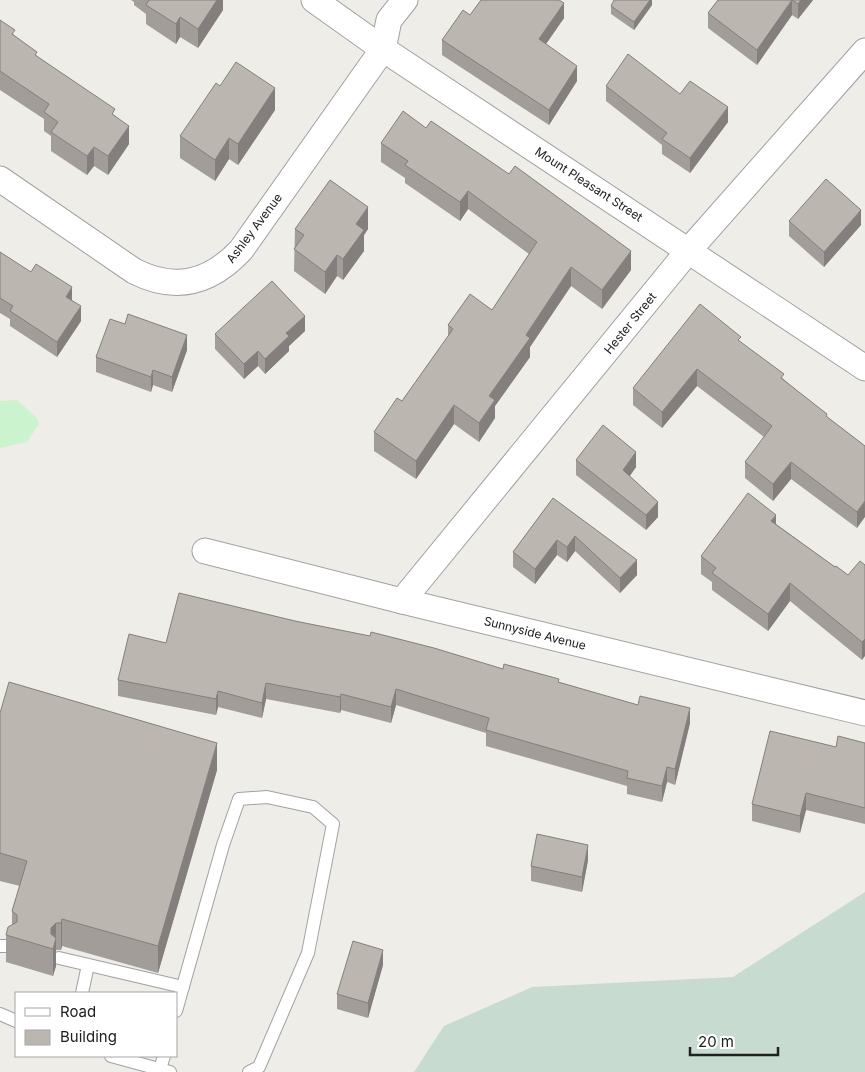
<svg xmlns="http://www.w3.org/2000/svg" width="865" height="1072" viewBox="0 0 865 1072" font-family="Inter,sans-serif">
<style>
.wetland{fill:#c7dbd1}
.park{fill:#cbf3cd}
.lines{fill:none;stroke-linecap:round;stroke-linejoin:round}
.service-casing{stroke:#a1a1a1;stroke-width:14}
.minor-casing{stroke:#a1a1a1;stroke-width:27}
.service{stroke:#fff;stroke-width:12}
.minor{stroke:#fff;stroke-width:25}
.wall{fill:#a29d98}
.shaded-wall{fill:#847f7c}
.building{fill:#bcb6b1;stroke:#847f7c}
.labels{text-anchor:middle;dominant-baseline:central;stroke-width:4.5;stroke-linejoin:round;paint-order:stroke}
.street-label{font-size:12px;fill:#202020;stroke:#fff}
</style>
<rect width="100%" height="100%" fill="#efede8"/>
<!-- wetland -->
<polygon class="wetland" points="865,892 865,1072 414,1072 444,1026 532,987 733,977"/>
<!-- park -->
<polygon class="park" points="17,400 37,418 39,424 27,442 0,448 0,401"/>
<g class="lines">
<defs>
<g id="service">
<polyline points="0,946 10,946"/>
<polyline points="59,958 183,987"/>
<polyline points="82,993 88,965"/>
<polyline points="176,1011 223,845 239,799 267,797 313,807 333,824 308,953 259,1067 249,1072"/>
<polyline points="0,1014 16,1021"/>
<polyline points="111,1056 170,1072"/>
<polyline points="160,1069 164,1056"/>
</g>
<g id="minor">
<polyline points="314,0 383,49 865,368"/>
<path d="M0,179L134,271C175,292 210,283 241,250L383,49L389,20L405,0"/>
<polyline points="205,551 402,601 865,713"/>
<polyline points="402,601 689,250 865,51"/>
</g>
</defs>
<!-- service casing -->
<use href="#service" class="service-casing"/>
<!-- minor casing -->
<use href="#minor" class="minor-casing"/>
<!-- service -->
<use href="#service" class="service"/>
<!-- minor -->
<use href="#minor" class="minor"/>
</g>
<!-- wall -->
<g class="wall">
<polygon points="131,0 223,0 223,10 198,48 180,37 176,44 146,24 146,14 134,5 134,2"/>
<polygon points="652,0 652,5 634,30 611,14 611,6"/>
<polygon points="718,0 813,0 798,19 792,15 757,65 708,28 708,13"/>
<polygon points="470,15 564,18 546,44 577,81 549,125 442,55 442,40"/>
<polygon points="0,20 15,36 37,56 115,116 129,144 108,175 94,166 87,175 51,151 51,136 44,131 44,119 0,90"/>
<polygon points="220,86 275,110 238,165 229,159 215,181 180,158 180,136"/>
<polygon points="606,86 680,94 728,122 690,173 662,154 662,145 606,101"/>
<polygon points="381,143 631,270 602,309 571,286 530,347 530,357 495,406 495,418 479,442 454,424 416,479 374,451 374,432 402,401 448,337 448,325 492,310 529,254 468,209 460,221 405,183 405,178 381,162"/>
<polygon points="789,221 861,225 824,267 789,236"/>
<polygon points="295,229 368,229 364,235 364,251 343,280 337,276 325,294 294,271"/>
<polygon points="0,252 72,301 81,321 57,357 10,326 10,319 0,313"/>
<polygon points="125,324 187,350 172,392 153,385 151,392 96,372 96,357"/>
<polygon points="305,331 289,346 289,351 265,374 258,366 244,379 215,349 215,334"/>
<polygon points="741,342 827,417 865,446 857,528 791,479 773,501 745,478 745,462 764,437 697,386 662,428 633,405 633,388"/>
<polygon points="576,460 636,467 630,476 658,517 646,530 576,475"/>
<polygon points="553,498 637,575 620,593 575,551 567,562 557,555 535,584 513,567 513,552"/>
<polygon points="776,524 835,567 848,575 865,565 862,660 790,601 768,631 712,590 712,582 701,574 701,556"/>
<polygon points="295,621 559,682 690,723 675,785 667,782 662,802 627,794 627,786 486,746 486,733 396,705 391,723 341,710 340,713 266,699 262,718 218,707 216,715 118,696 118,680 166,643"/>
<polygon points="0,713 217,770 158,973 62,946 61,950 56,950 56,966 53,976 6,962 6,935 12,925 12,911 20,886 0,881"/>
<polygon points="865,743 865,824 806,810 800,833 752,821 752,804 836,747"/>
<polygon points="588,860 582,892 531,881 531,866"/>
<polygon points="383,965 368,1018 337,1009 337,994"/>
</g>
<!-- shaded-wall -->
<g class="shaded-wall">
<polygon points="217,0 223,0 223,10 198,48 198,29"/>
<polygon points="650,0 652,0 652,5 634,30 634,22"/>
<polygon points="792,0 792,15 757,65 757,50"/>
<polygon points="801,0 813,0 798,19 798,4"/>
<polygon points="564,3 564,18 539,54 539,39"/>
<polygon points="180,17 180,37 176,44 176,24"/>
<polygon points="577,66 577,81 549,125 549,110"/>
<polygon points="275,88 275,110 238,165 238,144"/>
<polygon points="728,107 728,122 690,173 690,158"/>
<polygon points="129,126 129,144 108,175 108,156"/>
<polygon points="229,138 229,159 215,181 215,160"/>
<polygon points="94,147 94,166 87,175 87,156"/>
<polygon points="468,191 468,209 460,221 460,202"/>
<polygon points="368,207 368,229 364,235 364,251 343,280 343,259 356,224"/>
<polygon points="861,210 861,225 824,267 824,252"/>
<polygon points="631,251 631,270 602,309 602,290"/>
<polygon points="337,255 337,276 325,294 325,272"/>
<polygon points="571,267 571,286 530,347 530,357 495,406 495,418 479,442 479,423 489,396 526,335"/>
<polygon points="72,287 72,302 66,297"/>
<polygon points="81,306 81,321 57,357 57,342"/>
<polygon points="305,316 305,331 289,346 289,351 265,374 265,359 286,333"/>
<polygon points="187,335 187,350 172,392 172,377"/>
<polygon points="258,351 258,366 244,379 244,364"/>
<polygon points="697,369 697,386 662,428 662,412"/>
<polygon points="153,370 153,385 151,392 151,377"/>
<polygon points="454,405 454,424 416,479 416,461"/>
<polygon points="636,452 636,467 623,485 623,470"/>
<polygon points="791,462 791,479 773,501 773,484"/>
<polygon points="865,501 865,517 857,528 857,512"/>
<polygon points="658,502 658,517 646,530 646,515"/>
<polygon points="776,515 776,532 771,521"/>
<polygon points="575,536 575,551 567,562 567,547"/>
<polygon points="557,540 557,555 535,584 535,569"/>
<polygon points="637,560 637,575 620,593 620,578"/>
<polygon points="790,583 790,601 768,631 768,614"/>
<polygon points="865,639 865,656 862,660 862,642"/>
<polygon points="266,683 266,699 262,718 262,703"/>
<polygon points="396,689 396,705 391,723 391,707"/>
<polygon points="218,691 218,707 216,715 216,699"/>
<polygon points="341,694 341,710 340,713 340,697"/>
<polygon points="690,708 690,723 675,785 675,769"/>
<polygon points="217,743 217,770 158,973 158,946"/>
<polygon points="667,767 667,782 662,802 662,786"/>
<polygon points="806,793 806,810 800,833 800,816"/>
<polygon points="588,845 588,860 582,892 582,877"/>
<polygon points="62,919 62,946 61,950 61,923"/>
<polygon points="56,923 56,966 53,976 53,949 51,948 51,928"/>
<polygon points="383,950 383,965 368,1018 368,1003"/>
</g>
<!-- building -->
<g class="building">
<polygon points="149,0 217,0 198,29 180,17 176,24 146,5"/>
<polygon points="481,0 559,0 564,3 539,39 577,66 549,110 442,40 463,10 470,15"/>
<polygon points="614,0 650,0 634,22 611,6"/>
<polygon points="718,0 792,0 757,50 708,13"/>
<polygon points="792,0 801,0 798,4"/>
<polygon points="0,20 15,30 12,34 37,52 35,55 115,109 112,114 129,126 108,156 94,147 87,156 51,132 58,122 44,112 49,104 0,71"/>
<polygon points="628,54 680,94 690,81 728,107 690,158 662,139 667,133 606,86"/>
<polygon points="236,62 275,88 238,144 229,138 215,160 180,136 216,83 220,86"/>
<polygon points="403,111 426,128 431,121 509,174 515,166 631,251 602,290 571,267 526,335 530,338 489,396 495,400 479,423 454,405 416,461 374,432 397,398 402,401 453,329 448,325 470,294 492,310 537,242 468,191 460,202 405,165 408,161 381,143"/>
<polygon points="826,179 861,210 824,252 789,221"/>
<polygon points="330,180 368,207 356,224 364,230 343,259 337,255 325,272 294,249 304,235 295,229"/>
<polygon points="0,252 31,272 36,264 72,287 66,297 81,306 57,342 10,311 13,306 0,298"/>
<polygon points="272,281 305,316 286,333 289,336 265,359 258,351 244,364 215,334"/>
<polygon points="700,304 741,337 738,340 784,374 781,378 827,414 826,416 865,446 865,501 857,512 791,462 773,484 745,462 772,426 697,369 662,412 633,388"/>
<polygon points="128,314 187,335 172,377 153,370 151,377 96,357 110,319 125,324"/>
<polygon points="603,425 636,452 623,470 658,502 646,515 576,460"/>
<polygon points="748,493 776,515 771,521 835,567 836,566 848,575 860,561 865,565 865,639 862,642 790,583 768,614 712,573 716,568 701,556"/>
<polygon points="553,498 637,560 620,578 575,536 567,547 557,540 535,569 513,552"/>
<polygon points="179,593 295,621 370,636 371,632 434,648 503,669 504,664 559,679 558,682 638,705 640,696 690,708 675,769 667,767 662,786 627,778 628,771 486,730 489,718 396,689 391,707 341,694 340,697 266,683 262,703 218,691 216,699 118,680 129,634 166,643"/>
<polygon points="9,682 217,743 158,946 62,919 61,923 56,923 51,928 51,934 56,938 53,949 6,935 8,927 17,922 17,915 12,911 27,861 0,853 0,713"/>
<polygon points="770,731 836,747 838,736 865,743 865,808 806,793 800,816 752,804"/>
<polygon points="537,834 588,845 582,877 531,866"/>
<polygon points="353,941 383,950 368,1003 337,994"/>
</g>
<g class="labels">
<!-- street labels -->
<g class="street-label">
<text transform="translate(589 184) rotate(33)">Mount Pleasant Street</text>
<text transform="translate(254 228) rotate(-53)">Ashley Avenue</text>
<text transform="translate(630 323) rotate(-51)">Hester Street</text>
<text transform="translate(535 633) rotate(14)">Sunnyside Avenue</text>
</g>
</g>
<!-- legend -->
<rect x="15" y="992" width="162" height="65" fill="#ffffff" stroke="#a6a6a6"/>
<rect x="25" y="1008" width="25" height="8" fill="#ffffff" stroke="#a6a6a6"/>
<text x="60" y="1017" font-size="15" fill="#202020">Road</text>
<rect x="25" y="1030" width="25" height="15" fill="#bcb6b1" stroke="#a6a6a6"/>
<text x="60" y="1042" font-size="15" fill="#202020">Building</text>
<!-- scale -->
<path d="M690 1047v8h88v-8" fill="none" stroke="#202020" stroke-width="2.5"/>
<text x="698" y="1047" font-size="15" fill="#202020" stroke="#ffffff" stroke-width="4" paint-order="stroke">20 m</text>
</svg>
